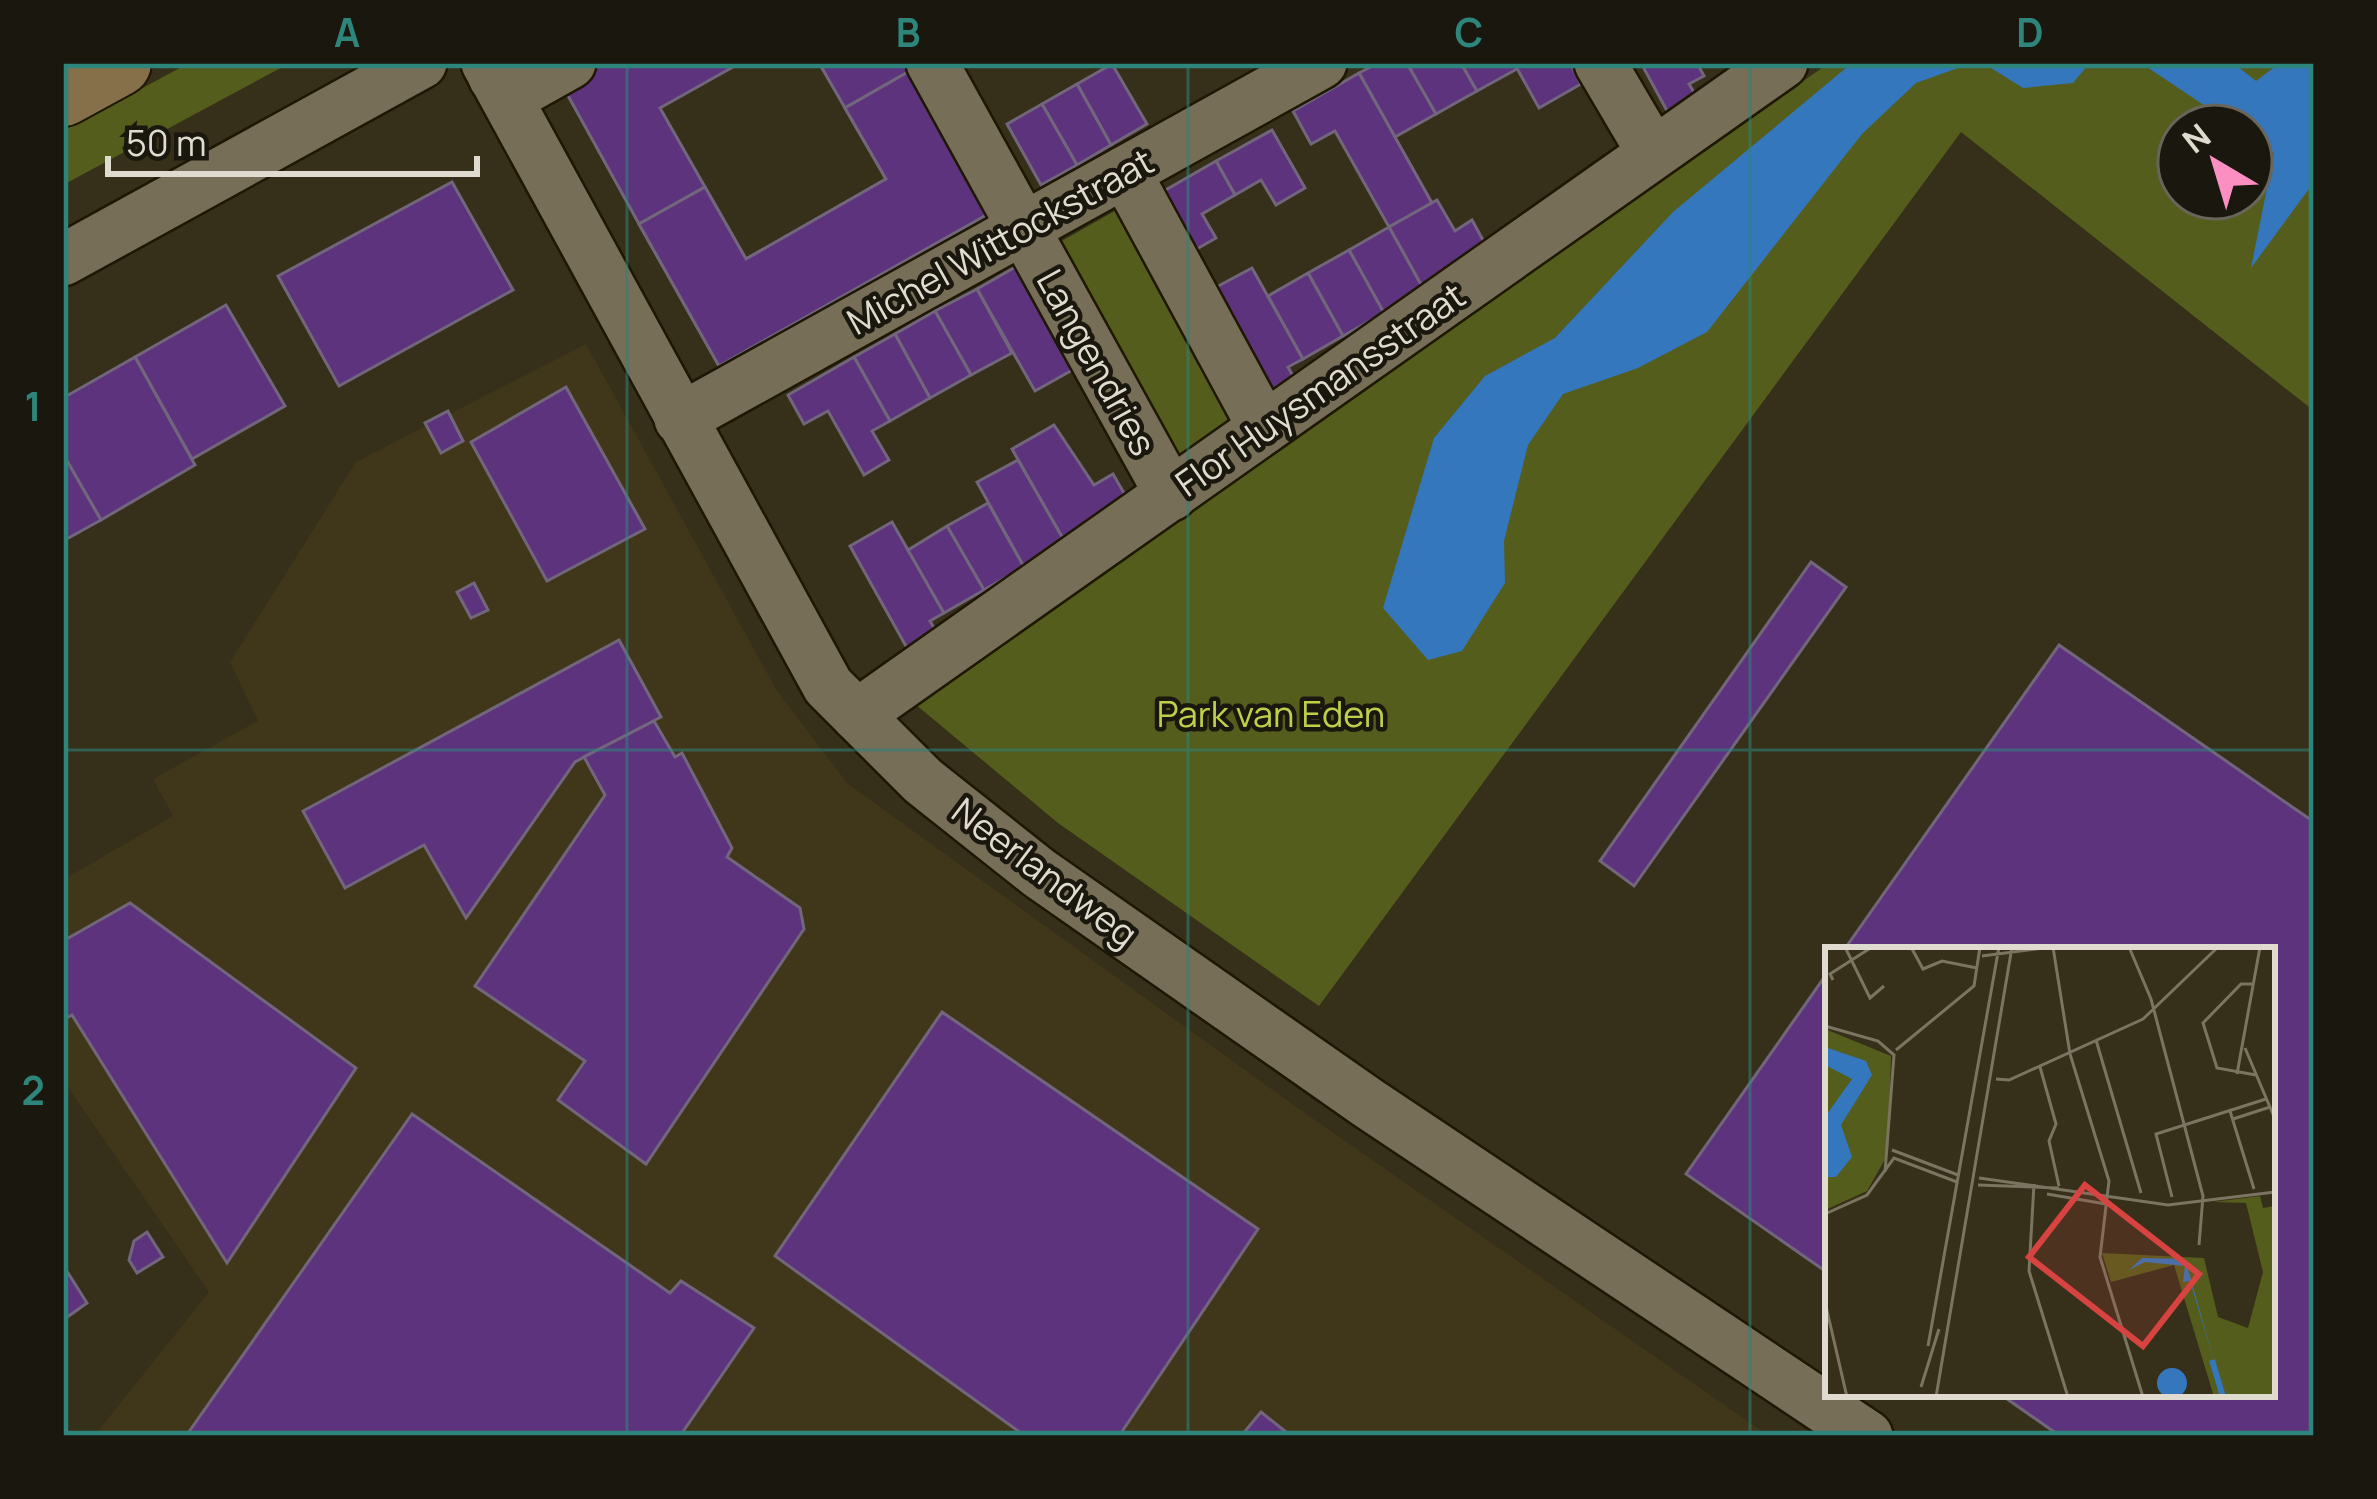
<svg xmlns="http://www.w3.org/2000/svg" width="2377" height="1499" viewBox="0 0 2377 1499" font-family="Manrope,sans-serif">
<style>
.built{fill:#40371a}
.green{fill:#555d1c;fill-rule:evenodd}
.water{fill:#3477bc}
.building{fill:#5d337e;stroke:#71667c;stroke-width:3}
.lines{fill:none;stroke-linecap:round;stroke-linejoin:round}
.street-casing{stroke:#1d1703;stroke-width:56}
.secondary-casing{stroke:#1d1703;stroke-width:70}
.street{stroke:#766e56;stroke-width:51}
.secondary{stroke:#867049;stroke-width:66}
.grid{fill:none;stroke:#2e857c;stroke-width:3;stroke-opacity:0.55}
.labels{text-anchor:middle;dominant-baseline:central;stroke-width:9;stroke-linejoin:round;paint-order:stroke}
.street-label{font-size:36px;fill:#dfdbce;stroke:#1a170e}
.park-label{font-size:36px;fill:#becf4a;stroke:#1a170e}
.inset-river{fill:none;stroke:#3477bc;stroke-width:6}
.inset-road{fill:none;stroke:#7a7461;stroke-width:3}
.view{fill:#d74341;fill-opacity:0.15;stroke:#d74341;stroke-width:6}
.inset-edge{fill:none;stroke:#dfdbce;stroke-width:6}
.neatline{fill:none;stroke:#2e857c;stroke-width:4.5}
.grid-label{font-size:39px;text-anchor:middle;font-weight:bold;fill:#2e857c}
</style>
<rect width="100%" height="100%" fill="#362f19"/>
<!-- built -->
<polygon class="built" points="586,344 777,691 848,784 1302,1111 1769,1436 94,1436 209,1292 63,1080 63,880 173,816 153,779 258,721 230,662 356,462"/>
<!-- green -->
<g class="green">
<polygon points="189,63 290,63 63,185 63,131"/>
<path d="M1829,63H2314V411L1961,132L1319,1006L1058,823L915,704ZM2179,126H2251V198H2179Z"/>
<polygon points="1120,208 1240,421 1174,461 1053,246"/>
</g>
<!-- water -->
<g class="water">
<polygon points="1852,63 1972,63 1916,83 1862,134 1707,332 1638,368 1563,394 1528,445 1504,541 1505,583 1462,651 1428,660 1383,608 1434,438 1485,376 1555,338 1673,212"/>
<polygon points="1983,63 2088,63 2088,65 2073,83 2023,88"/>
<polygon points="2141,63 2233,63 2256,81 2280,63 2314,63 2314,182 2251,268 2274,153 2251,137 2251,126 2235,126"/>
</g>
<!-- building -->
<g class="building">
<polygon points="597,63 740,63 660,108 705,187 639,224 561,83"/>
<polygon points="819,63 903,63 908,72 845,108"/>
<polygon points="1378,63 1407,63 1436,114 1395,137 1359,73"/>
<polygon points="1407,63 1461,63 1477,91 1436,114"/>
<polygon points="1461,63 1514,63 1517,69 1477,91"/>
<polygon points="1514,63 1570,63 1581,84 1539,108"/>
<polygon points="1641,63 1697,63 1704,76 1689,84 1701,104 1672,120"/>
<polygon points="1112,64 1147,124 1111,145 1077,84"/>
<polygon points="908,72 988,214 719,366 639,224 705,187 746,259 886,179 845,108"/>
<polygon points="908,72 988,214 719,366 639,224 705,187 746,259 886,179 845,108"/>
<polygon points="1359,73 1432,203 1389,227 1335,131 1311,144 1293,111"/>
<polygon points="1077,84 1111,145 1077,165 1042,104"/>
<polygon points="1042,104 1077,165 1041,185 1007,124"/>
<polygon points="1272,130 1305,188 1276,205 1261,180 1235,195 1216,161"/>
<polygon points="1216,161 1235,195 1202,214 1216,238 1188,254 1155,196"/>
<polygon points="452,182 513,290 339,386 278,276"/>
<polygon points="1437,200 1455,231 1472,220 1490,253 1424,290 1389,227"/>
<polygon points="1389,227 1424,290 1384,313 1349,250"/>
<polygon points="1349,250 1384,313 1343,336 1308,273"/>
<polygon points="1019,265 1076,368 1035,391 977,289"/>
<polygon points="1252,268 1303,359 1288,367 1299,387 1271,402 1209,291"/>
<polygon points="1308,273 1343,336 1303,359 1268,296"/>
<polygon points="977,289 1012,353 971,375 935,311"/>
<polygon points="226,305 285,406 192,459 135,357"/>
<polygon points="935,311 971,375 930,398 895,334"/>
<polygon points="895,334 930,398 890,421 854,357"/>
<polygon points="135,357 195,465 101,520 63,454 63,398"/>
<polygon points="854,357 890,421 872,431 889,460 864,475 828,411 804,424 788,395"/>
<polygon points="566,387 645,529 547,581 471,442"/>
<polygon points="448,411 463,441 441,453 425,423"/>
<polygon points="1054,425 1094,485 1113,474 1132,507 1066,544 1012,449"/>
<polygon points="63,454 101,520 63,541"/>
<polygon points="1018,460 1066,544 1024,567 977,482"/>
<polygon points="988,503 1024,567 984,590 947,526"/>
<polygon points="892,522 944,613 930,621 941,640 912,657 850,546"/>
<polygon points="947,526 984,590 944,613 908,550"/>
<polygon points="1811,562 1846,587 1634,886 1600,861"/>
<polygon points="474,583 488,610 471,618 457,592"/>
<polygon points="619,640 661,717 575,762 466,918 424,845 345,888 303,811"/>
<polygon points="2059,645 2314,822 2314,1436 2060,1436 2000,1394 2272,1394 2272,950 1844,950"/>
<polygon points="654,721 675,757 682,753 732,848 727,857 800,908 804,929 646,1164 558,1100 585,1061 475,986 605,795 584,757"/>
<polygon points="130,903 356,1068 227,1263 72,1015 63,1020 63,941"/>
<polygon points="1828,972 1828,1273 1686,1174"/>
<polygon points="942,1012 1258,1229 1119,1436 1025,1436 775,1256"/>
<polygon points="412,1114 670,1293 681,1281 754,1328 680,1436 186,1436"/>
<polygon points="147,1232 163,1257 137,1273 129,1260 134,1241"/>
<polygon points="63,1265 87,1303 63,1320"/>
<polygon points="1261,1412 1291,1436 1241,1436"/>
</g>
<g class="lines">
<defs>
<g id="street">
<polyline points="487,63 828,686 923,781 1039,873 1368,1103 1867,1436"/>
<polyline points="932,63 1171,495"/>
<polyline points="1600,63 1653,153"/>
<polyline points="494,77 529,86 570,63"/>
<polyline points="1125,172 1264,428"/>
<polyline points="63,260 421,63"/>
<polyline points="680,419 1321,63"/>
<polyline points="857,715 1782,63"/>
</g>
<polyline id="secondary" points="63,93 118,63"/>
</defs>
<!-- street casing -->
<use href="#street" class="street-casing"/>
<!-- secondary casing -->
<use href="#secondary" class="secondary-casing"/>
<!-- street -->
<use href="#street" class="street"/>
<!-- secondary -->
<use href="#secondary" class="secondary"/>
</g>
<!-- grid -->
<path class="grid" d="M627,63V1436M1188,63V1436M1750,63V1436M63,750H2314"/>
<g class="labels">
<!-- street labels -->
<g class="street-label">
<text transform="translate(1000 241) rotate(-29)">Michel Wittockstraat</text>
<text transform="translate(1097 362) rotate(61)">Langendries</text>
<text transform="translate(1320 389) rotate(-35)">Flor Huysmansstraat</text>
<text transform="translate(1045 872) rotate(37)">Neerlandweg</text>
</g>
<!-- park labels -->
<g class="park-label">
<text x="1271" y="713">Park van Eden</text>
</g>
</g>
<!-- overview -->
<g transform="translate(1825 947)">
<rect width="450" height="450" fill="#362f19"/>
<path d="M0,82L66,109L63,207L42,244L0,263ZM435,249L438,261L450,259V450H389L349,318L286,335L277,306L379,311L393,370L423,381L438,325L421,256L388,255Z" fill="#555d1c"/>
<path d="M0,100L41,114L47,128L16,178L27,210L11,230H0V170L27,132L0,118ZM317,311L360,312L390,417L365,334L358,335L360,319L320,315L304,323ZM332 436a15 15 0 1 1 30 0a15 15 0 1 1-30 0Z" fill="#3477bc"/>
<path class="inset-river" d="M387,413L398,450"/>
<path class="inset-road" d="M20,0L45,51L59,39M86,0L98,22L117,14L152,21M228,0L245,107L284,234L275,310L318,450M304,0L326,52L378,249L374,298M157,9L226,0M8,33L5,27L47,0M429,37H416L378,76L392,121L431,128M0,79L53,94L69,108L60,225M271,93L316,246M420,101L450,172M71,103L149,39L155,0M215,120L231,177L224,194L234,239M412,127L435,0M171,132L184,133L318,72L393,0M405,164L429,242M408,172L445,160M67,203L133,228M154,231L343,258L450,245M209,237L204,324L243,450M153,238L234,241M222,247L281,257M347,250L331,187L441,152M0,267L42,248L69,211L132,235M0,355L22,450M103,399L174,0M96,440L114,382M111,450L187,0"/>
<path class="view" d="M260,238L374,327L318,399L204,310Z"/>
<rect width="450" height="450" class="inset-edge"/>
</g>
<!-- border -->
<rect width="2377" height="1499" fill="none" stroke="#1a170e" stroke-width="132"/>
<!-- north arrow -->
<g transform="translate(2215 162) rotate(322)"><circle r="57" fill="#1a170e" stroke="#69655b" stroke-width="3"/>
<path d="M0-9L21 45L0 30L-21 45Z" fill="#fc8fc2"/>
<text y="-18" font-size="33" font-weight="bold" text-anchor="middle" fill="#dfdbce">N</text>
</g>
<!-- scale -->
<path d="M108 156v18h369v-18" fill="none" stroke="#dfdbce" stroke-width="6"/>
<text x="126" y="156" font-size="36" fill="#dfdbce" stroke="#1a170e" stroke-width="9" paint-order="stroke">50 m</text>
<rect x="66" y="66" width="2245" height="1367" class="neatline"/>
<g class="grid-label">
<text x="347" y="47">A</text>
<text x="908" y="47">B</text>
<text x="1469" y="47">C</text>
<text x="2030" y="47">D</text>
<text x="33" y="421">1</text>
<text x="33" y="1105">2</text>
</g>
</svg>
